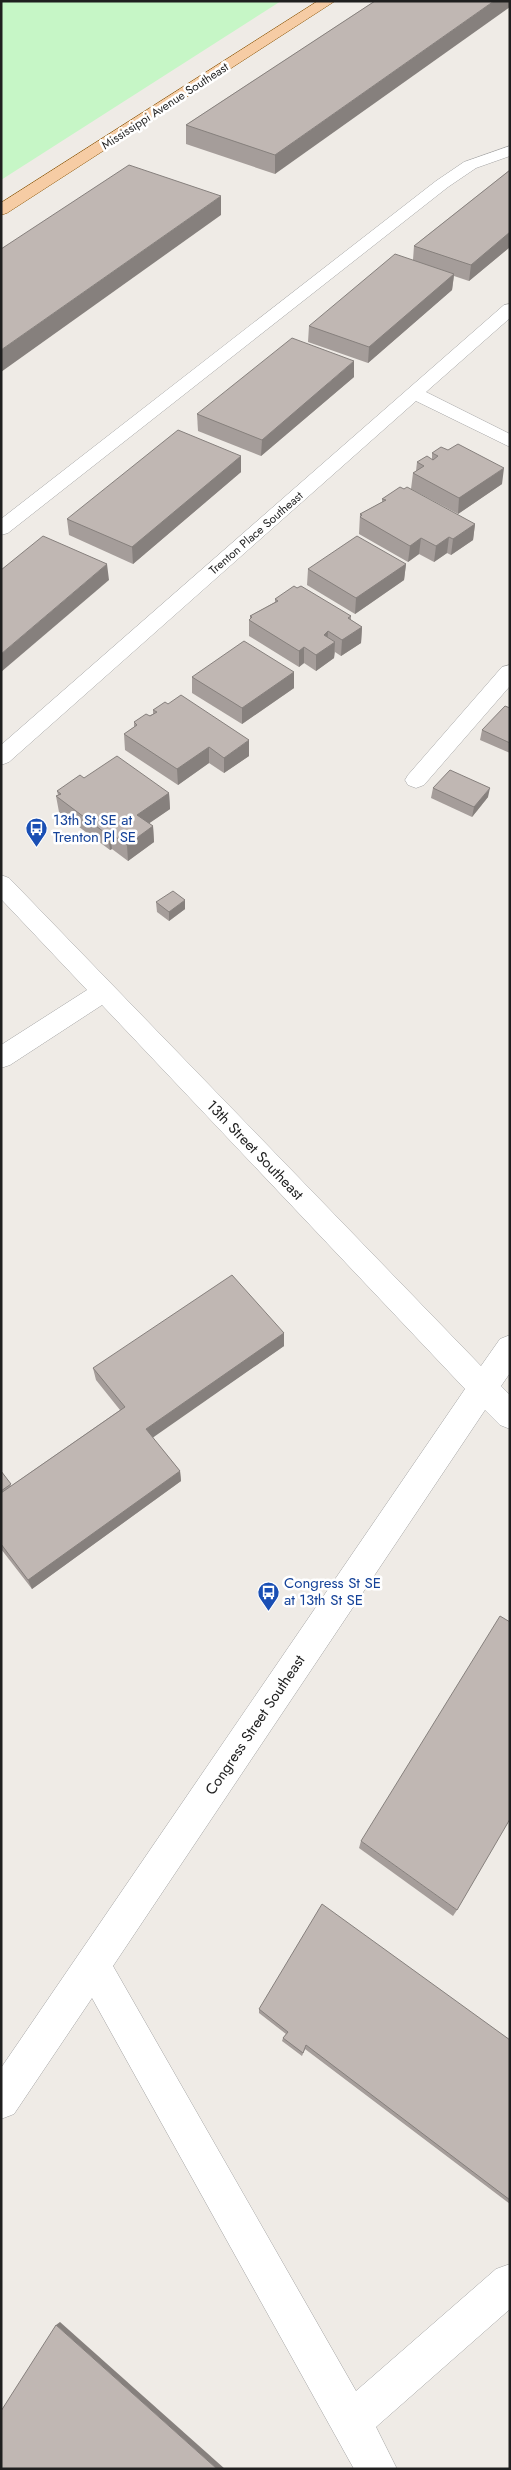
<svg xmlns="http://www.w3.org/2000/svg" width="511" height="2470" viewBox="0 0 511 2470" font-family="Jost,sans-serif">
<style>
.park{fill:#c6f6c6}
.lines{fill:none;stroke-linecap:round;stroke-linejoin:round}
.minor-casing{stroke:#a3a3a3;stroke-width:1}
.major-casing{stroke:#90590a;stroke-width:1}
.minor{fill:#fff;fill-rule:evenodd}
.major{fill:#f6cca4;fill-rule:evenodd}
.wall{fill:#a59d9a}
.shaded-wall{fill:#86807d}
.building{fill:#c0b7b3;stroke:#86807d}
.labels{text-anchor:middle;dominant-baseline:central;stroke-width:5;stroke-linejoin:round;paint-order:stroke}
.far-street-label{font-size:12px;fill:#1f1f1f;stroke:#fff}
.transit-label{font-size:15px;fill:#164399;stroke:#fff;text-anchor:start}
.street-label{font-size:15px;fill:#1f1f1f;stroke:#fff}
</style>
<rect width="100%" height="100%" fill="#efebe6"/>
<!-- park -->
<polygon class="park" points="1,1 281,1 1,180"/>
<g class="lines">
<defs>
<g id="minor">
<polygon points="510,146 510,156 476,168 448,187 8,533 1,535 1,519 436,181 464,162"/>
<polygon points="510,304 510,318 426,392 510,434 510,447 416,401 9,762 1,765 1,745 504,305"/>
<polygon points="510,665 510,686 424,785 416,788 408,785 405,780 408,775 502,667"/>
<polygon points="1,875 9,878 481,1366 500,1339 510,1335 510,1373 501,1386 510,1395 510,1429 500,1425 485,1410 113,1966 356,2391 496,2269 510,2264 510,2309 376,2427 397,2469 354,2469 92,1998 14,2114 1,2119 1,2068 465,1389 102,1005 10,1065 1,1068 1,1045 87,990 1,899"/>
</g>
<polygon id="major" points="318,1 335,1 7,213 1,215 1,203"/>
</defs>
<!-- minor casing -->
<use href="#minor" class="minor-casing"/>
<!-- major casing -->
<use href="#major" class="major-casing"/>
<!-- minor -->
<use href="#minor" class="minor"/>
<!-- major -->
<use href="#major" class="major"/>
</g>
<!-- wall -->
<g class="wall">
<polygon points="375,1 275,174 186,144 186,125"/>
<polygon points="510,170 510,247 469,281 454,276 452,290 368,363 308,342 309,326 413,260 414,246"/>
<polygon points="354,377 261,456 198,431 197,414"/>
<polygon points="432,453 502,484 458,514 411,489 413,473 416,471 417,462 432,459"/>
<polygon points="241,456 241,472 133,564 69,535 67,519"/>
<polygon points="382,499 475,524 473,540 451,555 447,553 434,562 419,554 408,562 359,534 360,514 382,502"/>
<polygon points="406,564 404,580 355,614 307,585 308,569"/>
<polygon points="297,588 351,616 351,620 362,627 361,643 341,656 335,652 334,658 316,671 304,663 299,667 249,636 249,620 250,619 250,616 275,602 275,599"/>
<polygon points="294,672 294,688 242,724 192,693 192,677"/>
<polygon points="510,708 510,753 480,740 482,730"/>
<polygon points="153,710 249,756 224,773 209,763 178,785 125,750 124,734 134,727 134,722 153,714"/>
<polygon points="433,788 488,797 472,817 431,798"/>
<polygon points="57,791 169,793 170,809 149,823 153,826 154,842 128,861 112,849 110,850 59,812 56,796 58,795"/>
<polygon points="156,902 185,909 169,921 157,912"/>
<polygon points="284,1333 284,1346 152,1437 180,1471 181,1481 32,1589 1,1549 1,1471 11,1486 120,1410 96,1380 93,1368"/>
<polygon points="361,1841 457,1910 453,1916 359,1848"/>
<polygon points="259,2009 510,2040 510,2204 305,2049 302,2056 282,2041 283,2038 286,2034 259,2013"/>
</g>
<!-- shaded-wall -->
<g class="shaded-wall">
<polygon points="494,1 510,1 510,7 275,174 275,155"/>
<polygon points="221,196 221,215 1,372 1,350"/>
<polygon points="510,232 510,247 469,281 471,265"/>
<polygon points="454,274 452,290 368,363 369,347"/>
<polygon points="354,361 354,377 261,456 262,440"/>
<polygon points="241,456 241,472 133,564 132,547"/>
<polygon points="504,468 502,484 458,514 459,498"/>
<polygon points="475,524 473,540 451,555 453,539"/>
<polygon points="449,537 447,553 434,562 436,546"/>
<polygon points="421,538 419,554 408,562 410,546"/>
<polygon points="107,564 109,580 1,672 1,654"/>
<polygon points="406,564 404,580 355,614 356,598"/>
<polygon points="362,627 361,643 341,656 342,640"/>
<polygon points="328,631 327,648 335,642 334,658 316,671 316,655 324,635"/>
<polygon points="304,647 304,663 299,667 299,651"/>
<polygon points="294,672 294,688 242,724 242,708"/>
<polygon points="249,740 249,756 224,773 224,758"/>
<polygon points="209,747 209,763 178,785 177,769"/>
<polygon points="490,788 488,797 472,817 474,807"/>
<polygon points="169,793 170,809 138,831 137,815"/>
<polygon points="153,826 154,842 128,861 127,845"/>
<polygon points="110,833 112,849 110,850 108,835"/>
<polygon points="185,900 185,909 169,921 169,912"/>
<polygon points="284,1333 284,1346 148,1441 146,1429"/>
<polygon points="180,1471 181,1481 32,1589 28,1580"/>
<polygon points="60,2322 225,2469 217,2469 56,2325"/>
</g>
<!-- building -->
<g class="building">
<polygon points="375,1 494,1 275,155 186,125"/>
<polygon points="129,165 221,196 1,350 1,249"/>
<polygon points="510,170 510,232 471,265 414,246"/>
<polygon points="395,254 454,274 369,347 309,326"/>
<polygon points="292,338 354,361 262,440 197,414"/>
<polygon points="178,430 241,456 132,547 67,519"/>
<polygon points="458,444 504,468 459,498 413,473 424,466 417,462 427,456 433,460 438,456 432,453 441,447 448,450"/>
<polygon points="400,487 404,489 407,487 475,524 453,539 449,537 436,546 421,538 410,546 360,517 362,515 360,514 386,500 382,499"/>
<polygon points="43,536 107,564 1,654 1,570"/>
<polygon points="357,536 406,564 356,598 308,569"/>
<polygon points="294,586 297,588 301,586 351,616 348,618 362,627 342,640 328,631 324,635 335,642 316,655 304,647 299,651 249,620 252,617 250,616 278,601 275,599"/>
<polygon points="244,641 294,672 242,708 192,677"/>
<polygon points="181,695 249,740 224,758 209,747 177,769 124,734 137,725 134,722 146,714 150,716 157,712 153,710 165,702 168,704"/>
<polygon points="505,706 510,708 510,743 482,730"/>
<polygon points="117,756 169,793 137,815 153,826 127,845 110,833 108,835 56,796 61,794 57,791 80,775 84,778"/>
<polygon points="450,770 490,788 474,807 433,788"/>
<polygon points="173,891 185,900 169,912 156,902"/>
<polygon points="232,1275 284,1333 146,1429 180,1471 28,1580 1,1544 1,1493 125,1407 93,1368"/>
<polygon points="1,1471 11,1484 1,1491"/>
<polygon points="500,1616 510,1622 510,1819 457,1910 361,1841"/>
<polygon points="322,1904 510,2040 510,2200 306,2045 303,2053 283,2038 288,2032 259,2009"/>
<polygon points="56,2325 217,2469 1,2469 1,2411"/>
</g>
<!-- icons -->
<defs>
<symbol id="bus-pin" viewBox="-11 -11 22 30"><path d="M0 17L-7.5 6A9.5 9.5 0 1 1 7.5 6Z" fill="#1a4fb4" stroke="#fff"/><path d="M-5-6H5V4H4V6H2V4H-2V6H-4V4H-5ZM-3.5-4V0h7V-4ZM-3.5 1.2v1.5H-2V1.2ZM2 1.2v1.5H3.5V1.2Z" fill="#fff"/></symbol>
</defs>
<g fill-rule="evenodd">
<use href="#bus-pin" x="24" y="816" width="25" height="34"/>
<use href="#bus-pin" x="256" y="1580" width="25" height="34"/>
</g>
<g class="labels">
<!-- far-street labels -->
<g class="far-street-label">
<text transform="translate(165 106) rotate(-33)">Mississippi Avenue Southeast</text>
<text transform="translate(256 533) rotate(-41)">Trenton Place Southeast</text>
</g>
<!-- transit labels -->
<g class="transit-label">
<text x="53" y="820">13th St SE at<tspan x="53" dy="17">Trenton Pl SE</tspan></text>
<text x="284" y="1583">Congress St SE<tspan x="284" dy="17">at 13th St SE</tspan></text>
</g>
<!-- street labels -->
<g class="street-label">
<text transform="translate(255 1150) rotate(46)">13th Street Southeast</text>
<text transform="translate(255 1725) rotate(-56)">Congress Street Southeast</text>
</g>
</g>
<!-- border -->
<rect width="511" height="2470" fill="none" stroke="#1f1f1f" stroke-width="5"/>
</svg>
